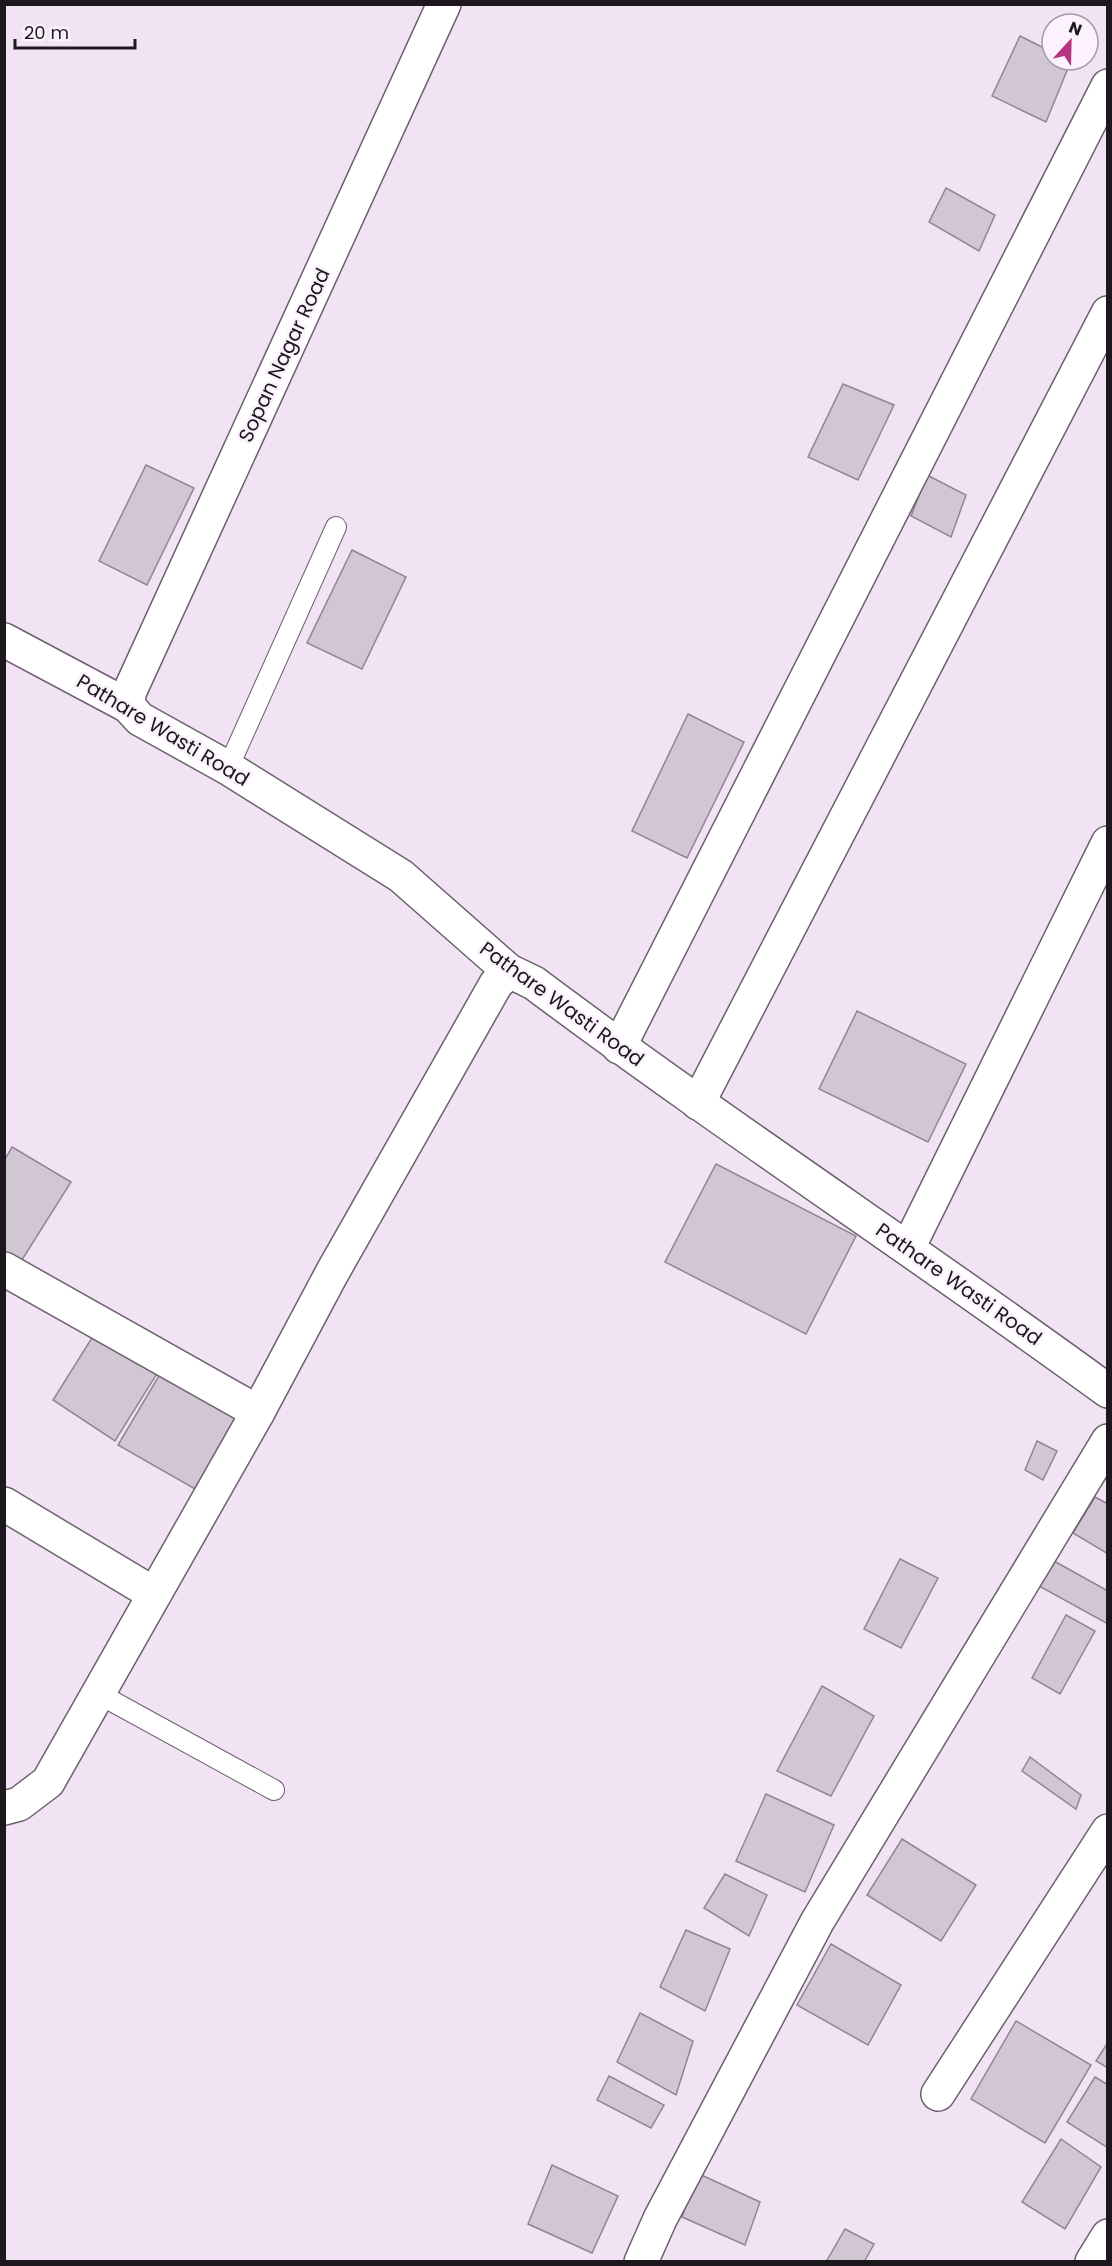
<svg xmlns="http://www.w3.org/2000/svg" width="1112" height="2266" viewBox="0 0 1112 2266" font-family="Poppins,sans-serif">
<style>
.building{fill:#d2c5d4;stroke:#918594;stroke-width:1.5}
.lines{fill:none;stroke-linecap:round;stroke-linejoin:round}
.service-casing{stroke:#6c606e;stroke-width:22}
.minor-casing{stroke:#6c606e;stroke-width:36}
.tertiary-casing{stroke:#6c606e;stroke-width:36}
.service{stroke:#fff;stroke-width:20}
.minor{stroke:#fff;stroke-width:33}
.tertiary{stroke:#fff;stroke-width:33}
.labels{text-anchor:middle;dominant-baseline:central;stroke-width:5;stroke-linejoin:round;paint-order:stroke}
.street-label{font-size:20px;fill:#1d181e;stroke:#fcf2fe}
</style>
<rect width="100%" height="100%" fill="#f1e3f3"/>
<!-- building -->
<g class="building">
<polygon points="1020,36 1052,52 1052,60 1071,61 1046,122 992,96"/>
<polygon points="946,188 995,215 979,251 929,222"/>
<polygon points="843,384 894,405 858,480 808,457"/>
<polygon points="146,465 194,488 147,585 99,561"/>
<polygon points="927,475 966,495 951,537 911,516"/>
<polygon points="352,550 406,577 362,669 307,643"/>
<polygon points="688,714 744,742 687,858 632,831"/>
<polygon points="857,1011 966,1064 928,1142 819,1089"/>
<polygon points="12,1147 71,1182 20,1263 4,1254 4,1161"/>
<polygon points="716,1164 856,1236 806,1334 665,1262"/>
<polygon points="95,1333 158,1372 115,1441 53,1400"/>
<polygon points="160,1374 243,1421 202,1493 118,1445"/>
<polygon points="1037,1441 1057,1451 1043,1480 1025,1470"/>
<polygon points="1095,1497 1108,1504 1108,1554 1073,1533"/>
<polygon points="900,1559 938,1578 901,1648 864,1629"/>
<polygon points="1054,1561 1108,1591 1108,1624 1039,1586"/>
<polygon points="1066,1615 1095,1631 1060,1694 1032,1678"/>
<polygon points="822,1686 874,1716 831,1796 777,1771"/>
<polygon points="1030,1757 1081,1795 1076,1809 1022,1771"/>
<polygon points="766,1794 834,1825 805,1892 736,1861"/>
<polygon points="902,1839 976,1885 941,1941 867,1895"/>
<polygon points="725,1874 767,1895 749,1936 704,1908"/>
<polygon points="686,1930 730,1949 705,2011 660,1987"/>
<polygon points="831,1944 901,1985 868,2045 797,2005"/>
<polygon points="640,2013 693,2041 676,2095 617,2062"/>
<polygon points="1016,2021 1091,2065 1045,2143 971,2099"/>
<polygon points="1108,2042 1108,2068 1096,2061"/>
<polygon points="609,2076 664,2105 651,2128 597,2100"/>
<polygon points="1095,2077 1108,2085 1108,2148 1067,2122"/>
<polygon points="1061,2139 1101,2167 1065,2229 1022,2202"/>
<polygon points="552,2165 618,2196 592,2253 528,2224"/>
<polygon points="697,2173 760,2202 745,2245 682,2217"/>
<polygon points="845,2229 874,2244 864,2262 826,2262"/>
</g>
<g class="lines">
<defs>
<g id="service">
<polyline points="228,768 336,527"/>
<polyline points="99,1694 274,1790"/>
</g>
<g id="minor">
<polyline points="4,640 128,706"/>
<polyline points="619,1047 1108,86"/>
<polyline points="698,1103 1108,313"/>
<polyline points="908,1248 1108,843"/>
<polyline points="4,1269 258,1412"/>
<polyline points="4,1504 154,1594"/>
<polyline points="4,1808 19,1804 48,1782 258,1412 332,1273 496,984 509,971"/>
<polyline points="938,2094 1108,1831"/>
<polyline points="641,2262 660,2219 817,1922 1108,1441"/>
<polyline points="1092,2262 1108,2236"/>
</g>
<path id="tertiary" d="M444,4L129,693L128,706L140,719L228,768L401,876L509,971L534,983C722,1124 918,1252 1108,1391"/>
</defs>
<!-- service casing -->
<use href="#service" class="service-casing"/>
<!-- minor casing -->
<use href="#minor" class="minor-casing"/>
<!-- tertiary casing -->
<use href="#tertiary" class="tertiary-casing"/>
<!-- service -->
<use href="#service" class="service"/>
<!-- minor -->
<use href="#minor" class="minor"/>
<!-- tertiary -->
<use href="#tertiary" class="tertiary"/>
</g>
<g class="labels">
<!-- street labels -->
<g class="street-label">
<text transform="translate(284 355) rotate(-65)">Sopan Nagar Road</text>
<text transform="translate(163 730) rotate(31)">Pathare Wasti Road</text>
<text transform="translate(562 1004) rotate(36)">Pathare Wasti Road</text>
<text transform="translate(959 1284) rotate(35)">Pathare Wasti Road</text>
</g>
</g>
<!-- border -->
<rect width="1112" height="2266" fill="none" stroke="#1d181e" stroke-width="12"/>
<!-- north arrow -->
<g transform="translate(1070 42) rotate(22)"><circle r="28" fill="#fcf2fe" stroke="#a39ba4" stroke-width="1.5"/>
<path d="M0-4.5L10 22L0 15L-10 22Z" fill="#b6357f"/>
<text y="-9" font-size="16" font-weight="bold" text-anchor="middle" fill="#1d181e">N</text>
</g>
<!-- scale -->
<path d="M15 39v9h120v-9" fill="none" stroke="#1d181e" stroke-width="3"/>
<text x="24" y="39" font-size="18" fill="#1d181e" stroke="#fcf2fe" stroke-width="4.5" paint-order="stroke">20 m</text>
</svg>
